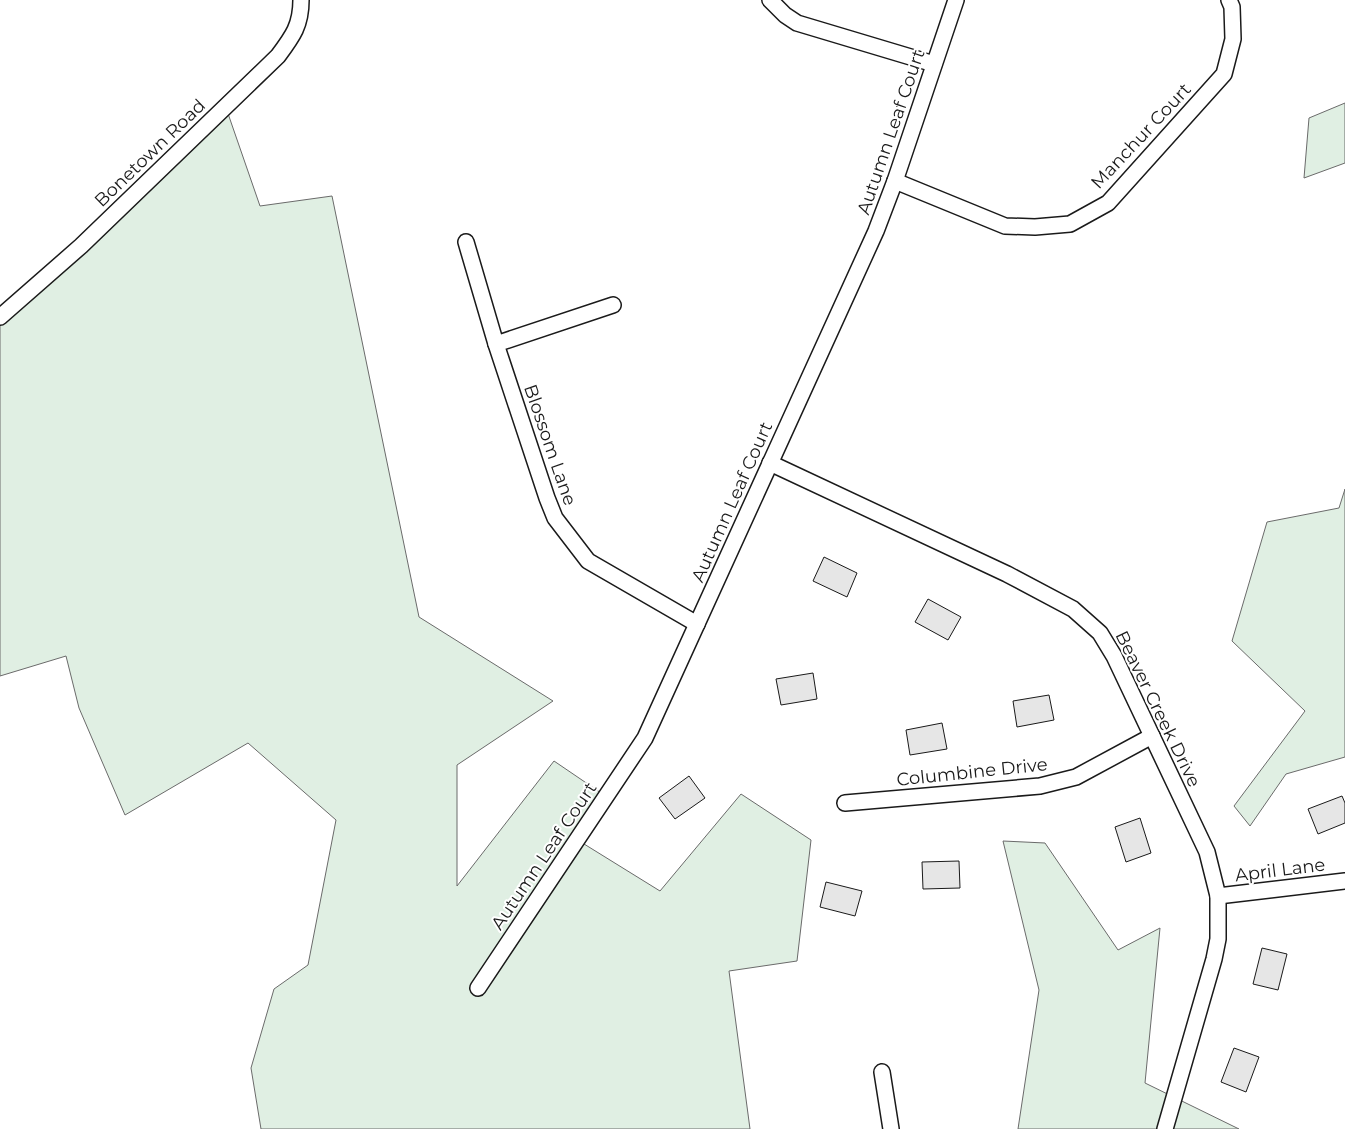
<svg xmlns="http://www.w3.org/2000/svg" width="1345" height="1129" viewBox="0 0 1345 1129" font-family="Montserrat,sans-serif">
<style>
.green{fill:#e0efe3;stroke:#6a6a6a}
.building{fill:#e6e6e6;stroke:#1a1a1a}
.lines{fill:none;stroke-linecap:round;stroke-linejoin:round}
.minor-casing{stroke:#1a1a1a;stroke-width:18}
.minor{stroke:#fff;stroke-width:15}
.labels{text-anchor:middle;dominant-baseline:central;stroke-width:4;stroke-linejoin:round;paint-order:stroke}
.street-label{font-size:18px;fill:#1a1a1a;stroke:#fff}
</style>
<rect width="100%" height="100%" fill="#fff"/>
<!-- green -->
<g class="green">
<polygon points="224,102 260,206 332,196 419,617 553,701 457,765 457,886 554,761 604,795 576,839 660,891 741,794 811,840 797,961 729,971 750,1129 261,1129 251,1068 274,989 308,965 336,820 248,743 125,815 79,708 66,656 0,676 0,313"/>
<polygon points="1345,103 1345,163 1304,178 1309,118"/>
<polygon points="1345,489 1345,757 1286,774 1250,826 1234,806 1305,711 1232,641 1267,522 1339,508"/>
<polygon points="1003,841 1045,843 1118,950 1160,928 1145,1083 1239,1129 1018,1129 1039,990"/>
</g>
<!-- building -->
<g class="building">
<polygon points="824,557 857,573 847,597 813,581"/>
<polygon points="928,599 961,617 948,640 915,622"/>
<polygon points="813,673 817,699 781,705 776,679"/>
<polygon points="1049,695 1054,720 1017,727 1013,701"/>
<polygon points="942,723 947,749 910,755 906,730"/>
<polygon points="689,776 705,798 675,819 659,798"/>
<polygon points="1342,796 1345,803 1345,823 1318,834 1308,809"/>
<polygon points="1140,818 1151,853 1126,862 1115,827"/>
<polygon points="959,861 960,888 923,889 922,862"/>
<polygon points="826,882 862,891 855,916 820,907"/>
<polygon points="1262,948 1287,954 1278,990 1253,984"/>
<polygon points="1234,1048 1259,1057 1246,1092 1221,1082"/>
</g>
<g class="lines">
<defs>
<g id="minor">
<polyline points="770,0 785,15 797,23 934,64"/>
<polyline points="895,181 1005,226 1035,227 1070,224 1108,203 1224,74 1233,39 1232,7 1229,0"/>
<polyline points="466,242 496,344 547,498 555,518 588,561 697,624"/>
<path d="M0,317L81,246L278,56C293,36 301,25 301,0"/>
<polyline points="496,344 613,305"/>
<polyline points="770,463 1007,574 1073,609 1100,633 1114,656 1207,852 1218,896 1218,939 1214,959 1165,1129"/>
<polyline points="845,803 1040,786 1076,777 1152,736"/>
<polyline points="1218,896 1345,881"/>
<polyline points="478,988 645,738 876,231 895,181 956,0"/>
<polyline points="882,1072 891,1129"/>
</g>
</defs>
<!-- minor casing -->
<use href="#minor" class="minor-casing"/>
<!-- minor -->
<use href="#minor" class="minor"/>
</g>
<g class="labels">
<!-- street labels -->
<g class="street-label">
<text transform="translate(891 132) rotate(-71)">Autumn Leaf Court</text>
<text transform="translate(1141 136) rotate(-47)">Manchur Court</text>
<text transform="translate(150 153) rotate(-44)">Bonetown Road</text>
<text transform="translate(550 445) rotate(71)">Blossom Lane</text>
<text transform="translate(732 502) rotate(-66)">Autumn Leaf Court</text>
<text transform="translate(1158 709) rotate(64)">Beaver Creek Drive</text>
<text transform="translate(972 772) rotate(-6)">Columbine Drive</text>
<text transform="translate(544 856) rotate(-56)">Autumn Leaf Court</text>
<text transform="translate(1280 870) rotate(-7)">April Lane</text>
</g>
</g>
</svg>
